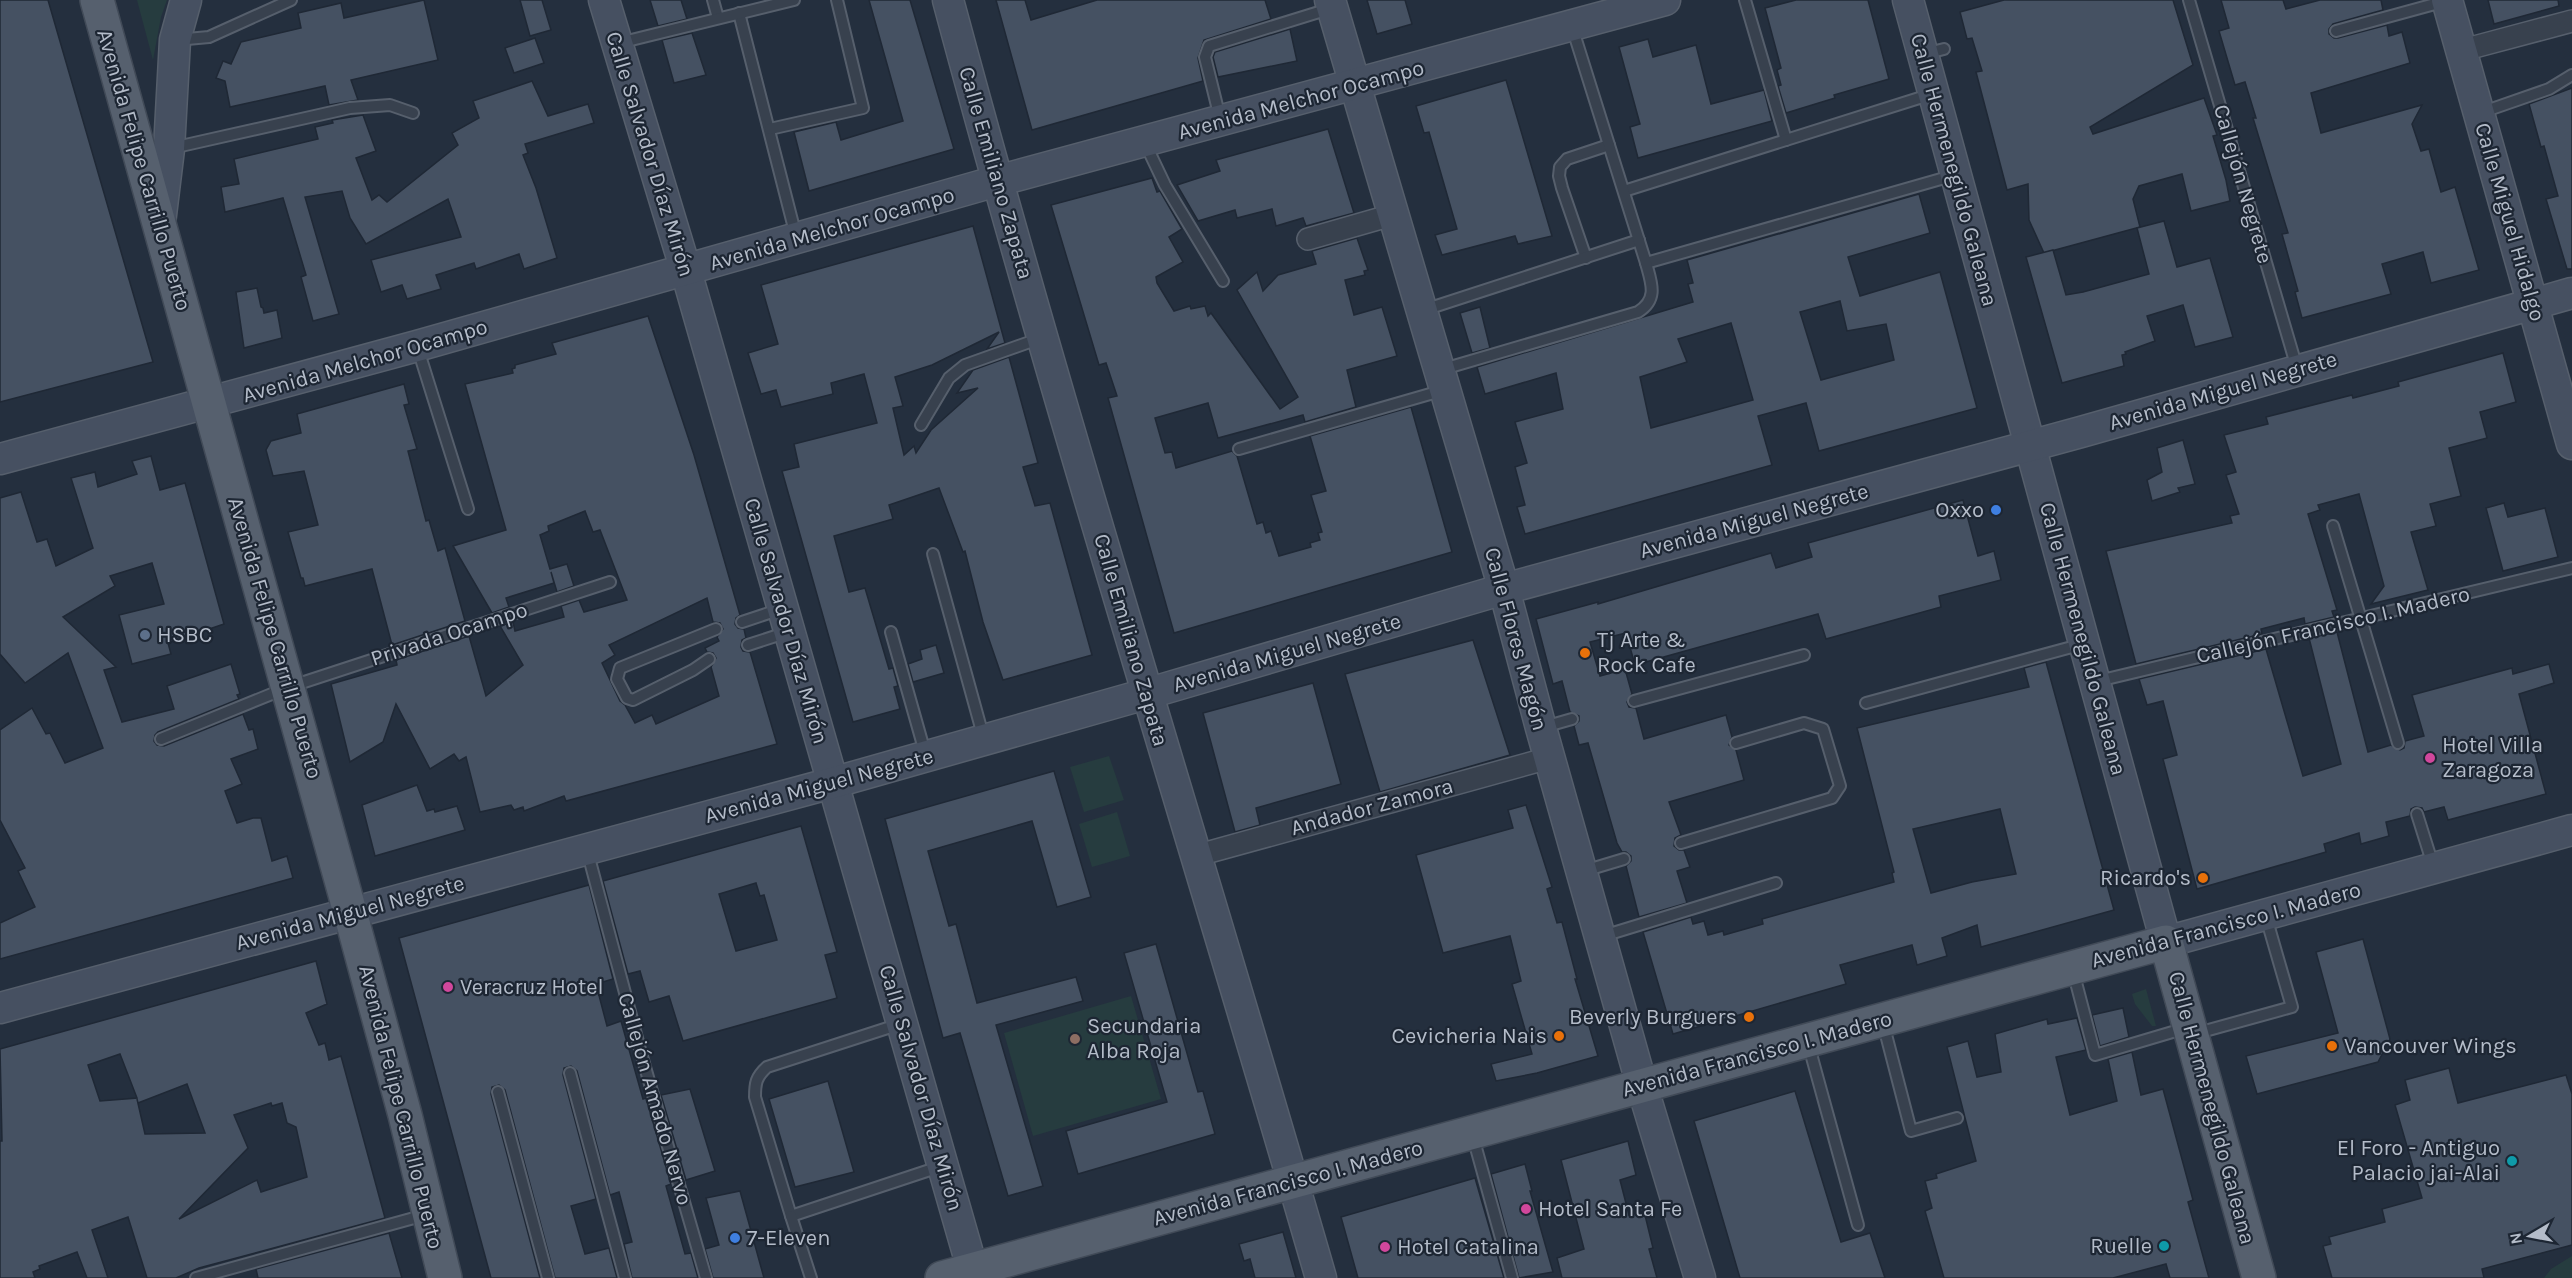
<svg xmlns="http://www.w3.org/2000/svg" width="2572" height="1278" viewBox="0 0 2572 1278" font-family="Karla,sans-serif">
<style>
.green{fill:#263c3f}
.building{fill:#455162;stroke:#1f2835;stroke-width:1.5;fill-rule:evenodd}
.lines{fill:none;stroke-linecap:round;stroke-linejoin:round}
.lane-casing{stroke:#565f6c;stroke-width:14}
.street-casing{stroke:#565f6c;stroke-width:24}
.secondary-casing{stroke:#565f6c;stroke-width:33}
.primary-casing{stroke:#414a57;stroke-width:36}
.lane{stroke:#38414e;stroke-width:10}
.street{stroke:#38414e;stroke-width:21}
.secondary{stroke:#465061;stroke-width:30}
.primary{stroke:#56606e;stroke-width:33}
.shop-dot{fill:#3f7fe0;stroke:#1d2633;stroke-width:2}
.service-dot{fill:#5c6f8a;stroke:#1d2633;stroke-width:2}
.food-dot{fill:#e8710a;stroke:#1d2633;stroke-width:2}
.hotel-dot{fill:#d1479c;stroke:#1d2633;stroke-width:2}
.education-dot{fill:#8d6e63;stroke:#1d2633;stroke-width:2}
.culture-dot{fill:#0f9aa8;stroke:#1d2633;stroke-width:2}
.labels{text-anchor:middle;dominant-baseline:central;stroke-width:4.5;stroke-linejoin:round;paint-order:stroke}
.street-label{font-size:22px;fill:#b4bcc9;stroke:#1d2633}
.poi-label{font-size:22px;fill:#b4bcc9;stroke:#1d2633;text-anchor:start}
</style>
<rect width="100%" height="100%" fill="#242f3e"/>
<!-- green -->
<g class="green">
<polygon points="137,0 167,0 161,17 153,60"/>
<polygon points="1109,756 1124,800 1084,812 1070,767"/>
<polygon points="1117,812 1130,856 1092,867 1079,824"/>
<polygon points="2146,989 2156,1026 2152,1026 2135,1004 2132,994"/>
<polygon points="1131,996 1161,1099 1033,1136 1004,1033"/>
<polygon points="2572,1256 2572,1278 2544,1278 2551,1269"/>
</g>
<!-- building -->
<g class="building">
<polygon points="0,0 48,0 153,362 0,402"/>
<polygon points="424,0 438,60 351,80 358,100 329,105 325,86 230,107 225,81 216,78 223,61 231,64 241,42 301,28 298,13 341,3 344,18"/>
<polygon points="520,0 542,0 551,30 530,36"/>
<polygon points="650,0 681,0 687,19 658,26"/>
<polygon points="869,0 910,0 954,149 809,191 794,132 836,122 841,140 903,121"/>
<polygon points="996,0 1025,0 1031,20 1097,0 1265,0 1271,19 1204,40 1198,58 1203,81 1032,130"/>
<polygon points="1367,0 1405,0 1412,24 1377,34"/>
<polygon points="1796,0 1868,0 1889,79 1834,95 1835,98 1786,113 1778,86 1781,85 1777,70 1781,68 1765,8"/>
<polygon points="2004,0 2173,0 2193,65 2090,127 2093,134 2204,98 2217,135 2213,136 2226,180 2230,201 2191,211 2182,174 2139,186 2133,199 2140,227 2044,253 2029,220 2028,184 2007,190 1976,72 1982,71 1972,38 1967,39 1960,12"/>
<polygon points="2221,0 2283,0 2286,9 2320,0 2381,0 2383,10 2333,24 2329,29 2329,34 2334,38 2338,38 2387,25 2389,36 2402,32 2410,63 2311,93 2321,133 2422,105 2412,124 2421,151 2429,149 2441,192 2455,187 2479,270 2431,283 2423,252 2382,264 2391,294 2302,318 2295,292 2298,291 2282,234 2288,233 2253,118 2256,118 2245,82 2235,85 2219,31 2229,28"/>
<polygon points="2488,0 2558,0 2559,6 2494,24"/>
<polygon points="1290,29 1297,61 1218,77 1213,57 1215,52"/>
<polygon points="692,33 706,75 674,83 662,40"/>
<polygon points="535,38 544,63 514,73 505,48"/>
<polygon points="1648,39 1653,57 1696,45 1711,104 1764,90 1772,121 1638,158 1630,127 1640,124 1619,47"/>
<polygon points="1506,80 1552,236 1518,244 1515,236 1442,255 1435,235 1457,229 1429,132 1424,133 1416,106"/>
<polygon points="532,81 548,116 588,104 594,123 525,144 528,153 523,155 536,188 557,258 524,269 519,254 476,269 474,263 436,275 441,289 407,299 402,285 381,292 371,260 461,237 448,199 366,244 350,218 342,191 305,197 339,314 313,321 301,277 306,275 283,198 225,212 221,187 239,184 234,159 318,139 315,127 333,123 332,120 363,115 376,151 356,158 372,200 379,195 387,202 458,145 452,133 479,118 473,101"/>
<polygon points="2572,88 2572,269 2567,269 2546,199 2558,196 2544,146 2541,147 2529,104"/>
<polygon points="1328,129 1354,213 1306,226 1303,218 1276,226 1272,209 1237,218 1235,210 1198,221 1177,185 1220,171 1216,160"/>
<polygon points="1152,178 1157,192 1160,191 1182,229 1169,237 1183,262 1156,277 1157,283 1174,311 1190,306 1191,309 1205,306 1208,316 1211,313 1280,409 1298,397 1237,290 1257,272 1263,291 1278,275 1316,264 1312,251 1357,238 1368,270 1364,271 1365,275 1345,280 1354,315 1382,307 1397,356 1347,370 1356,407 1305,422 1303,415 1218,438 1208,403 1155,418 1165,453 1172,452 1176,468 1232,451 1237,456 1257,524 1263,522 1266,533 1271,531 1279,556 1311,547 1310,543 1320,540 1318,533 1322,532 1311,495 1326,491 1310,436 1411,407 1452,552 1174,633 1108,398 1117,396 1106,363 1099,365 1051,205"/>
<path d="M1919,194L1930,233L1848,257L1860,296L1940,272L1977,408L1819,451L1806,403L1758,416L1772,465L1525,534L1517,507L1525,505L1515,467L1527,463L1515,422L1563,409L1556,373L1485,394L1477,367L1693,302L1688,284L1693,283L1687,260ZM1840,301L1847,331L1886,324L1894,360L1821,380L1800,312ZM1731,323L1753,400L1651,428L1640,377L1687,362L1678,339Z"/>
<polygon points="2164,221 2177,267 2210,258 2233,337 2195,347 2183,305 2147,316 2155,341 2125,352 2126,354 2122,355 2124,366 2062,383 2026,257 2053,250 2066,295 2083,292 2149,274 2137,228"/>
<polygon points="973,226 1005,343 987,349 999,332 932,365 895,377 903,406 893,408 904,455 914,446 916,453 931,430 978,388 957,393 973,370 1009,357 1038,463 1023,467 1035,506 1050,503 1092,655 1003,680 983,622 965,551 963,552 939,488 889,505 893,519 834,536 849,592 865,588 889,669 893,668 898,686 894,687 900,709 853,722 782,471 799,467 794,444 877,423 864,374 831,383 833,394 781,407 776,390 761,394 748,353 778,344 761,285"/>
<polygon points="257,288 261,307 263,308 264,313 277,310 282,338 244,348 236,292"/>
<polygon points="1480,307 1490,348 1472,353 1460,313"/>
<path d="M648,316L694,455L740,615L736,618L735,624L738,628L744,629L746,638L742,640L741,647L743,651L750,652L777,744L566,801L564,796L524,811L523,807L514,810L511,805L480,812L466,757L459,761L454,754L430,769L396,704L383,742L350,762L331,684L397,665L396,660L469,636L486,696L523,665L500,626L513,622L515,631L564,617L561,606L579,600L584,612L627,600L600,530L593,532L585,511L548,526L549,531L540,535L550,569L567,564L574,586L557,592L551,572L554,583L506,598L509,607L492,613L453,546L506,530L465,384L513,373L512,369L515,368V365L556,354L552,343ZM707,598L713,622L720,623L723,629L717,637L719,641L705,648L707,652L713,653L716,658L711,667L719,696L656,724L652,715L635,723L625,705L620,701L602,663L615,655L609,645Z"/>
<polygon points="2503,353 2516,402 2480,412 2487,438 2449,448 2461,496 2430,504 2436,526 2411,532 2428,590 2371,604 2384,586 2359,494 2318,505 2320,510 2308,514 2337,610 2332,611 2334,617 2305,624 2304,618 2261,629 2262,634 2136,664 2106,551 2232,523 2230,516 2239,514 2226,475 2236,472 2224,435 2268,424 2266,417 2352,395 2353,398 2399,386 2398,382"/>
<polygon points="404,384 409,404 404,405 417,449 408,451 426,521 429,520 438,551 445,548 465,621 392,645 372,569 305,586 303,578 301,578 288,532 318,525 304,471 273,476 266,450 271,441 301,433 297,414"/>
<polygon points="2183,440 2195,484 2178,488 2180,492 2152,501 2147,480 2162,472 2157,448"/>
<polygon points="151,456 160,490 185,483 224,624 168,643 171,654 132,664 119,615 164,604 152,563 110,576 115,586 63,617 116,667 104,670 122,722 174,709 167,686 231,664 240,694 237,695 239,699 158,732 155,735 154,741 157,745 164,746 243,714 249,730 253,729 258,749 231,759 242,784 225,791 237,823 253,818 261,818 272,861 287,856 293,878 0,959 0,923 35,907 18,871 25,868 0,820 0,730 32,708 46,734 50,733 65,763 103,748 68,653 25,683 0,654 0,498 21,492 37,542 47,539 56,566 93,548 71,478 95,472 98,487 137,474 132,461"/>
<polygon points="1963,500 1978,556 1994,551 2001,580 1939,596 1941,607 1826,639 1818,614 1635,665 1626,633 1590,642 1600,676 1625,669 1632,694 1627,702 1629,707 1636,708 1644,739 1726,715 1732,737 1729,745 1736,750 1744,780 1669,802 1681,835 1675,838 1674,846 1679,850 1684,850 1690,867 1677,871 1687,903 1639,917 1626,866 1631,861 1631,856 1626,852 1622,852 1617,843 1588,743 1579,745 1574,726 1579,721 1579,716 1570,712 1562,681 1553,684 1536,619 1598,602 1598,604 1771,553 1776,568 1812,557 1808,543"/>
<polygon points="2504,503 2508,517 2545,508 2558,557 2503,571 2486,508"/>
<polygon points="2337,632 2368,752 2391,745 2400,750 2404,748 2405,741 2424,736 2412,695 2512,668 2513,674 2549,664 2554,683 2519,694 2546,794 2448,820 2444,807 2424,812 2422,808 2415,807 2411,809 2410,816 2386,822 2389,836 2361,844 2359,833 2324,844 2326,852 2197,889 2163,759 2177,755 2163,701 2147,705 2139,679 2266,649 2303,776 2341,764 2309,638"/>
<polygon points="1473,640 1510,755 1380,792 1345,674"/>
<polygon points="936,645 944,673 913,682 908,664 922,659 920,650"/>
<path d="M2046,662L2114,910L1981,947L1977,925L1942,938L1947,956L1917,965L1912,945L1840,965L1846,984L1673,1034L1643,932L1691,917L1693,924L1704,921L1708,935L1723,931L1724,935L1763,924L1762,919L1894,882L1892,873L1894,872L1857,728L2029,687L2024,668ZM2000,809L2016,874L1972,882L1931,893L1913,829Z"/>
<polygon points="1313,683 1341,784 1256,808 1260,825 1235,832 1203,713"/>
<polygon points="1054,771 1091,897 1057,907 1032,821 928,851 949,926 956,924 977,1003 1076,977 1083,1001 996,1025 1043,1186 1008,1196 960,1033 943,1038 885,819"/>
<polygon points="417,785 427,811 434,809 435,812 457,806 465,830 375,856 362,805"/>
<polygon points="1526,805 1552,887 1547,889 1557,923 1562,922 1577,979 1575,979 1598,1056 1537,1073 1496,1081 1491,1064 1532,1054 1512,984 1521,981 1510,936 1443,953 1416,855 1513,828 1508,810"/>
<path d="M801,826L837,952L825,955L837,998L683,1041L669,996L649,1002L640,971L628,974L603,881ZM756,883L760,896L764,895L777,940L736,951L719,894Z"/>
<polygon points="589,885 613,979 596,984 607,1026 621,1021 643,1099 646,1098 671,1184 666,1186 685,1254 691,1253 698,1278 632,1278 624,1244 632,1242 619,1192 610,1195 577,1071 571,1066 564,1068 563,1075 596,1199 571,1206 585,1254 609,1248 617,1278 555,1278 505,1090 499,1085 492,1087 491,1094 540,1278 491,1278 399,938"/>
<polygon points="2363,939 2390,1039 2378,1062 2257,1094 2246,1056 2338,1033 2316,952"/>
<polygon points="1156,944 1198,1092 1203,1091 1215,1134 1078,1174 1066,1131 1167,1102 1124,953"/>
<path d="M316,961L327,1004L306,1013L319,1045L325,1043L329,1060L341,1056L385,1218L199,1268L176,1278H147L128,1217L92,1230L108,1278H87L77,1252L39,1266L40,1269L33,1272L35,1278H0V1141H2L0,1049ZM120,1054L137,1098L100,1101L88,1065ZM187,1084L205,1133L145,1134L137,1099L138,1103ZM271,1103L272,1106L282,1103L287,1123L296,1127L307,1177L261,1192L257,1180L179,1219L248,1148L234,1115Z"/>
<polygon points="2123,1008 2129,1037 2100,1046 2092,1015"/>
<polygon points="2077,1018 2086,1050 2056,1057 2070,1115 2117,1101 2108,1059 2132,1052 2141,1095 2163,1089 2193,1200 2188,1202 2209,1278 2170,1278 2166,1264 2113,1278 1944,1278 1925,1211 1932,1208 1925,1181 1937,1178 1936,1174 1976,1161 1947,1047 1968,1041 1977,1077 2001,1072 1995,1034 2047,1019 2048,1024"/>
<polygon points="2449,1068 2458,1103 2566,1075 2572,1094 2572,1245 2482,1269 2484,1278 2332,1278 2323,1246 2331,1244 2329,1237 2385,1222 2382,1209 2422,1198 2395,1105 2410,1100 2405,1080"/>
<polygon points="828,1081 854,1172 795,1187 769,1099"/>
<polygon points="690,1089 715,1171 686,1180 661,1095"/>
<polygon points="1795,1091 1841,1242 1870,1233 1885,1278 1740,1278 1694,1121"/>
<polygon points="1628,1141 1636,1175 1620,1180 1629,1215 1644,1211 1653,1248 1649,1249 1657,1278 1562,1278 1557,1258 1584,1249 1561,1160"/>
<polygon points="1525,1164 1532,1191 1530,1191 1553,1272 1519,1278 1491,1174"/>
<polygon points="1475,1178 1504,1278 1358,1278 1341,1217"/>
<polygon points="740,1191 764,1278 713,1278 705,1249 719,1245 706,1198"/>
<polygon points="1283,1232 1296,1278 1255,1278 1250,1259 1244,1261 1239,1244"/>
<polygon points="389,1233 402,1278 258,1278 256,1269"/>
</g>
<g class="lines">
<defs>
<g id="lane">
<polyline points="713,0 718,18"/>
<polyline points="1745,0 1786,140"/>
<polyline points="2189,0 2297,368"/>
<polyline points="739,13 796,236"/>
<polyline points="2336,31 2446,1"/>
<polyline points="176,40 209,37 291,0"/>
<polyline points="619,43 794,0"/>
<polyline points="1924,54 1944,49"/>
<polyline points="2480,113 2549,89 2572,75"/>
<polyline points="1220,118 1205,57 1209,46 1332,8"/>
<polyline points="770,129 863,108 837,0"/>
<polyline points="1145,143 1165,185 1223,281"/>
<polyline points="172,148 350,108 390,105 413,113"/>
<polyline points="1624,191 1932,94"/>
<polyline points="1586,258 1562,188 1559,176 1560,167 1567,159 1609,145"/>
<polyline points="1646,263 1955,175"/>
<polyline points="1424,310 1639,240"/>
<polyline points="417,346 468,509"/>
<path d="M1440,370L1638,312C1659,299 1651,282 1646,263L1572,27"/>
<polyline points="921,425 949,378 965,365 1041,338"/>
<polyline points="1239,449 1444,390"/>
<polyline points="2333,526 2398,743"/>
<polyline points="933,554 984,739"/>
<polyline points="742,622 781,609"/>
<polyline points="891,632 926,756"/>
<polyline points="748,645 788,632"/>
<polyline points="709,659 693,670 633,700 627,698 617,679 620,668 716,629"/>
<polyline points="2098,681 2572,568"/>
<polyline points="1634,701 1804,655"/>
<polyline points="1866,703 2083,644"/>
<polyline points="1544,727 1572,719"/>
<polyline points="161,739 289,687 610,582"/>
<polyline points="2417,814 2433,865"/>
<polyline points="1681,843 1832,798 1840,786 1823,729 1804,723 1736,743"/>
<polyline points="587,850 641,1053 706,1278"/>
<polyline points="1584,871 1624,859"/>
<polyline points="1603,936 1776,883"/>
<polyline points="2073,971 2095,1055 2186,1028"/>
<polyline points="1883,1023 1911,1131 1957,1118"/>
<path d="M900,1024L767,1067C756,1077 755,1083 755,1097L791,1216L942,1166"/>
<polyline points="2194,1034 2292,1007 2266,917"/>
<polyline points="1808,1043 1858,1225"/>
<polyline points="570,1073 625,1278"/>
<polyline points="498,1092 548,1278"/>
<polyline points="1473,1137 1512,1278"/>
<polyline points="791,1216 811,1278"/>
<polyline points="196,1278 425,1215"/>
</g>
<g id="street">
<polyline points="2463,50 2572,21"/>
<polyline points="1308,239 1392,215"/>
<polyline points="1195,856 1549,758"/>
</g>
<g id="secondary">
<polyline points="604,0 686,271 975,1278"/>
<path d="M948,0C1063,429 1198,852 1321,1278"/>
<polyline points="1330,0 1504,589 1541,728 1642,1086 1700,1278"/>
<polyline points="1908,0 2166,942 2572,830"/>
<polyline points="2447,0 2572,444"/>
<polyline points="160,223 169,149 175,40 186,0"/>
<polyline points="0,459 417,346 997,181 1665,0"/>
<polyline points="0,1008 832,783 1146,694 1504,589 2081,432 2572,293"/>
</g>
<g id="primary">
<polyline points="97,0 350,912 405,1115 445,1278"/>
<polyline points="942,1278 2166,942 2259,1278"/>
</g>
</defs>
<!-- lane casing -->
<use href="#lane" class="lane-casing"/>
<!-- street casing -->
<use href="#street" class="street-casing"/>
<!-- secondary casing -->
<use href="#secondary" class="secondary-casing"/>
<!-- primary casing -->
<use href="#primary" class="primary-casing"/>
<!-- lane -->
<use href="#lane" class="lane"/>
<!-- street -->
<use href="#street" class="street"/>
<!-- secondary -->
<use href="#secondary" class="secondary"/>
<!-- primary -->
<use href="#primary" class="primary"/>
</g>
<!-- markers -->
<g class="shop-dot">
<circle cx="1996" cy="510" r="6"/>
<circle cx="735" cy="1238" r="6"/>
</g>
<circle class="service-dot" cx="145" cy="635" r="6"/>
<g class="food-dot">
<circle cx="1585" cy="653" r="6"/>
<circle cx="2203" cy="878" r="6"/>
<circle cx="1749" cy="1017" r="6"/>
<circle cx="1559" cy="1036" r="6"/>
<circle cx="2332" cy="1046" r="6"/>
</g>
<g class="hotel-dot">
<circle cx="2430" cy="758" r="6"/>
<circle cx="448" cy="987" r="6"/>
<circle cx="1526" cy="1209" r="6"/>
<circle cx="1385" cy="1247" r="6"/>
</g>
<circle class="education-dot" cx="1075" cy="1039" r="6"/>
<g class="culture-dot">
<circle cx="2512" cy="1161" r="6"/>
<circle cx="2164" cy="1246" r="6"/>
</g>
<g class="labels">
<!-- street labels -->
<g class="street-label">
<text transform="translate(1301 100) rotate(-15)">Avenida Melchor Ocampo</text>
<text transform="translate(650 154) rotate(73)">Calle Salvador Díaz Mirón</text>
<text transform="translate(144 170) rotate(74)">Avenida Felipe Carrillo Puerto</text>
<text transform="translate(1954 170) rotate(75)">Calle Hermenegildo Galeana</text>
<text transform="translate(996 173) rotate(74)">Calle Emiliano Zapata</text>
<text transform="translate(2243 184) rotate(74)">Callejón Negrete</text>
<text transform="translate(2510 222) rotate(74)">Calle Miguel Hidalgo</text>
<text transform="translate(832 229) rotate(-16)">Avenida Melchor Ocampo</text>
<text transform="translate(365 361) rotate(-16)">Avenida Melchor Ocampo</text>
<text transform="translate(2223 391) rotate(-16)">Avenida Miguel Negrete</text>
<text transform="translate(1754 521) rotate(-15)">Avenida Miguel Negrete</text>
<text transform="translate(786 621) rotate(74)">Calle Salvador Díaz Mirón</text>
<text transform="translate(2333 625) rotate(-13)">Callejón Francisco I. Madero</text>
<text transform="translate(449 634) rotate(-18)">Privada Ocampo</text>
<text transform="translate(275 638) rotate(74)">Avenida Felipe Carrillo Puerto</text>
<text transform="translate(1516 639) rotate(75)">Calle Flores Magón</text>
<text transform="translate(2083 639) rotate(75)">Calle Hermenegildo Galeana</text>
<text transform="translate(1131 640) rotate(74)">Calle Emiliano Zapata</text>
<text transform="translate(1287 653) rotate(-16)">Avenida Miguel Negrete</text>
<text transform="translate(819 786) rotate(-15)">Avenida Miguel Negrete</text>
<text transform="translate(1372 807) rotate(-15)">Andador Zamora</text>
<text transform="translate(350 913) rotate(-15)">Avenida Miguel Negrete</text>
<text transform="translate(2226 925) rotate(-15)">Avenida Francisco I. Madero</text>
<text transform="translate(1757 1054) rotate(-15)">Avenida Francisco I. Madero</text>
<text transform="translate(921 1088) rotate(74)">Calle Salvador Díaz Mirón</text>
<text transform="translate(655 1099) rotate(74)">Callejón Amado Nervo</text>
<text transform="translate(401 1107) rotate(76)">Avenida Felipe Carrillo Puerto</text>
<text transform="translate(2212 1108) rotate(75)">Calle Hermenegildo Galeana</text>
<text transform="translate(1288 1183) rotate(-15)">Avenida Francisco I. Madero</text>
</g>
<!-- poi labels -->
<g class="poi-label">
<text x="1984" y="510" text-anchor="end">Oxxo</text>
<text x="157" y="635">HSBC</text>
<text x="1597" y="640">Tj Arte &amp;<tspan x="1597" dy="25">Rock Cafe</tspan></text>
<text x="2442" y="745">Hotel Villa<tspan x="2442" dy="25">Zaragoza</tspan></text>
<text x="2191" y="878" text-anchor="end">Ricardo's</text>
<text x="460" y="987">Veracruz Hotel</text>
<text x="1737" y="1017" text-anchor="end">Beverly Burguers</text>
<text x="1087" y="1026">Secundaria<tspan x="1087" dy="25">Alba Roja</tspan></text>
<text x="1547" y="1036" text-anchor="end">Cevicheria Nais</text>
<text x="2344" y="1046">Vancouver Wings</text>
<text x="2500" y="1148" text-anchor="end">El Foro - Antiguo<tspan x="2500" dy="25">Palacio jai-Alai</tspan></text>
<text x="1538" y="1209">Hotel Santa Fe</text>
<text x="747" y="1238">7-Eleven</text>
<text x="2152" y="1246" text-anchor="end">Ruelle</text>
<text x="1397" y="1247">Hotel Catalina</text>
</g>
</g>
<!-- north arrow -->
<g transform="translate(2530 1236) rotate(260)" stroke="#1d2633" stroke-width="4.5" paint-order="stroke">
<path d="M0-4.5L10 22L0 15L-10 22Z" fill="#b4bcc9"/>
<text y="-9" font-size="16" font-weight="bold" text-anchor="middle" fill="#b4bcc9">N</text>
</g>
</svg>
